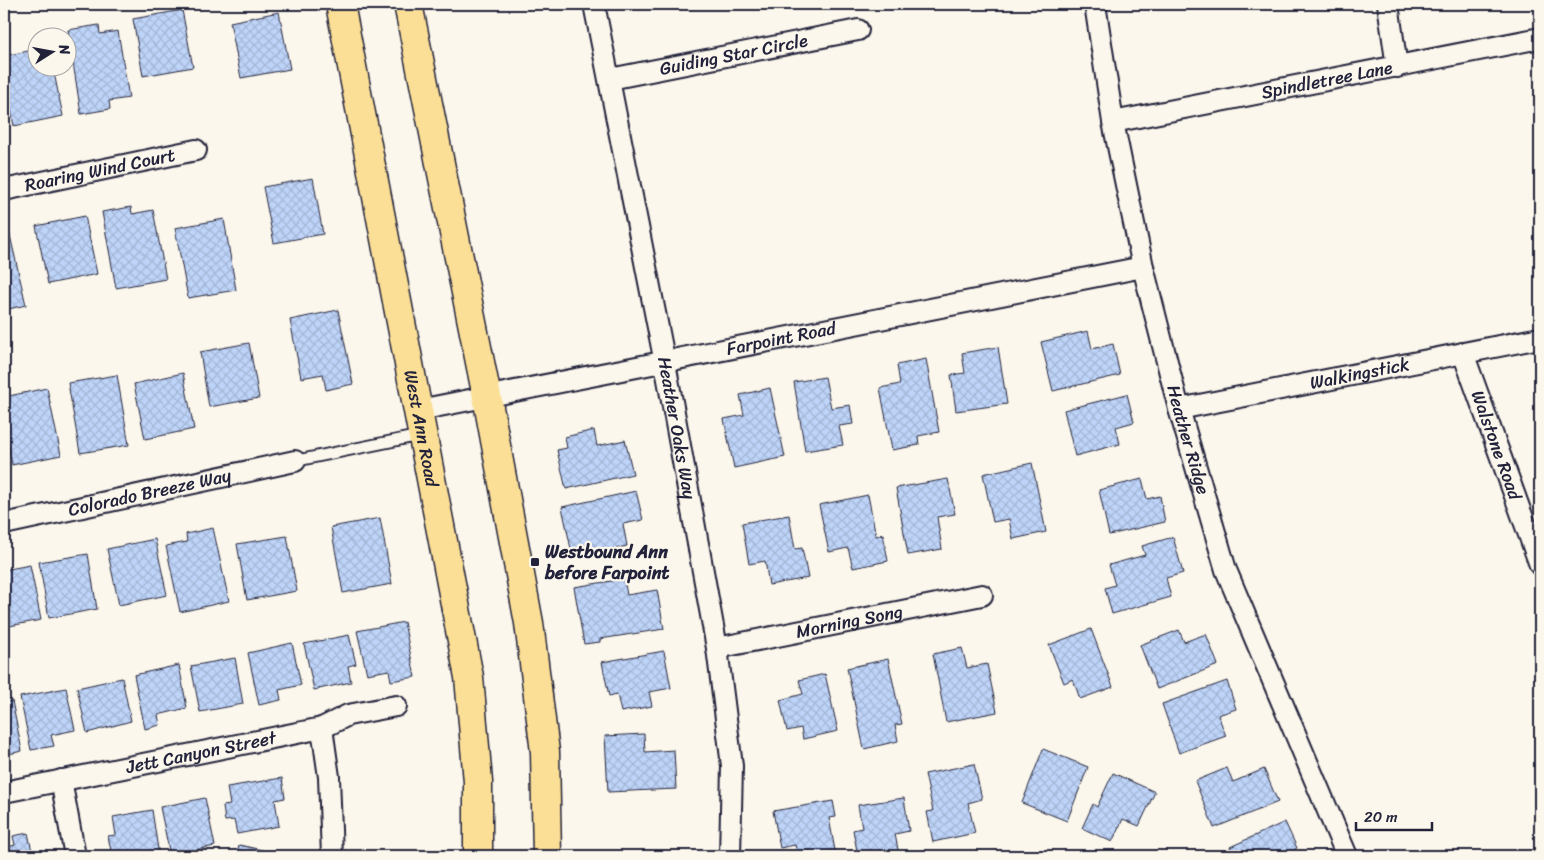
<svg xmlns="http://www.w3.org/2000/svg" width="1544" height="860" viewBox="0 0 1544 860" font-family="Sriracha,sans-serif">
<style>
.building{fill:url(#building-cross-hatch);stroke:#22223b}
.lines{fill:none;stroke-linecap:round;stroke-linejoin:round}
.service-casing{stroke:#22223b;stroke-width:14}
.minor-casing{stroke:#22223b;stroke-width:24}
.primary-casing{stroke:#22223b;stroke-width:31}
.service{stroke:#fbf7ec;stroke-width:10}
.minor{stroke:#fbf7ec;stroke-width:20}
.primary{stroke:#fbdf96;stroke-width:28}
.poi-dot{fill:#22223b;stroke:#fbf7ec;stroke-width:2}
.labels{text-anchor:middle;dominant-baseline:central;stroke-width:4.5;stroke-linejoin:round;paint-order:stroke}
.street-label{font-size:18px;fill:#22223b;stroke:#fbf7ec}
.poi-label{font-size:18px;font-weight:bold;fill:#22223b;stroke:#fbf7ec;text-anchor:start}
</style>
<defs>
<pattern id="building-cross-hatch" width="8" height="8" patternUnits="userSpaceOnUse" patternTransform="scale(1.25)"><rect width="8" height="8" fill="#bed4f8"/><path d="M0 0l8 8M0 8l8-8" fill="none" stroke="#a3b6d6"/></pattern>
</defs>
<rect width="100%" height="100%" fill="#fbf7ec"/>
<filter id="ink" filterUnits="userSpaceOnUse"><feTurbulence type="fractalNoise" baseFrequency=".02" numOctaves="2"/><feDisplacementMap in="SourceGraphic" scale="10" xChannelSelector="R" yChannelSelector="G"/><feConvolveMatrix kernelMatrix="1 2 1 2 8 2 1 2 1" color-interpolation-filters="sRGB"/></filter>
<g filter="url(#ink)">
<!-- building -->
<g class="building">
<polygon points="182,10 193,67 143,76 133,19"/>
<polygon points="279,12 290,69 241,78 230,22"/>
<polygon points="99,25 100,34 118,31 129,98 109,101 110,109 81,114 68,30"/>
<polygon points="38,49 38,68 53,68 63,116 14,126 4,75 4,56"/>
<polygon points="313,178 323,234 274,243 263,187"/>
<polygon points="131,207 132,214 153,210 166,279 116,288 102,212"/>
<polygon points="85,216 97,274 48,284 36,226"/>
<polygon points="224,219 236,290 188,298 175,228"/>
<polygon points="9,231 26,305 4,310 4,233"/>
<polygon points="338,310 353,384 326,390 323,374 301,378 290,320"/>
<polygon points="1088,331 1092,349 1113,344 1120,375 1053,391 1041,342"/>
<polygon points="249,343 259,398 209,407 200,352"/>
<polygon points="998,347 1007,404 956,411 951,375 965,373 962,353"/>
<polygon points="926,359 939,432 918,436 919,445 892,450 880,388 900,384 897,365"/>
<polygon points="183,373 194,429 145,439 134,384"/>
<polygon points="117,375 129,445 80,453 68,383"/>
<polygon points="825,377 831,408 850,405 853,424 839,426 843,445 805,451 794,382"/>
<polygon points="47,388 61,455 12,465 4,423 4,397"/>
<polygon points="770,388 785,457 734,468 724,419 744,415 740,395"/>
<polygon points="1127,394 1134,422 1116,427 1120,444 1075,456 1064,410"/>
<polygon points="594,430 597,446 625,440 633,474 566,489 557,450 567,448 565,437"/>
<polygon points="1032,463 1046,532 1013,539 1009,519 993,522 983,474"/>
<polygon points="948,479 955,514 937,517 942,549 908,555 896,488"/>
<polygon points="1142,479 1147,499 1160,496 1165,522 1109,535 1099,490"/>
<polygon points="636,491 643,520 623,524 627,546 573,558 562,507"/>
<polygon points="868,495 876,536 883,534 888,561 853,568 848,548 829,552 819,505"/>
<polygon points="789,515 795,549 802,548 808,578 769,585 765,561 749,564 742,523"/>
<polygon points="380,518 392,584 343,593 331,527"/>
<polygon points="213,528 229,601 180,612 166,546 187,542 186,534"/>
<polygon points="287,536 297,591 247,600 237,544"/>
<polygon points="1173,537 1183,573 1166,578 1171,597 1112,614 1105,588 1115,585 1109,565 1145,555 1142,546"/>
<polygon points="155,539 167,595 119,605 107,549"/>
<polygon points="88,554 97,609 49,618 39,562"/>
<polygon points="30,565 41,620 4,627 4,570"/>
<polygon points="624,579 627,595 657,590 664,629 600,639 600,642 584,644 574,587"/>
<polygon points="404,622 415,677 391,681 389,670 367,674 357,631"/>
<polygon points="1091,629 1113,687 1080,699 1073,679 1064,683 1049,645"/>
<polygon points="1179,630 1184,642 1206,634 1218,665 1157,689 1140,645"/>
<polygon points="349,635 356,664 348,666 351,682 314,690 304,644"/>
<polygon points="292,643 301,685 279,690 281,700 259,705 248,653"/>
<polygon points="962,648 967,668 987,664 997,712 946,722 933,654"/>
<polygon points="664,651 671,688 649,692 652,706 621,712 617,694 609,696 602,662"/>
<polygon points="235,658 243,704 200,712 191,666"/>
<polygon points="888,659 902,724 895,725 898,741 864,749 847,668"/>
<polygon points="179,665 187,708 158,715 160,725 145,729 134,675"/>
<polygon points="825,674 838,731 803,739 801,728 787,731 780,700 803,694 799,680"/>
<polygon points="122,678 131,721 87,733 77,688"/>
<polygon points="1227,681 1236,709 1218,715 1226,736 1179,753 1162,704"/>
<polygon points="66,688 75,730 51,735 54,746 31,750 20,697"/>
<polygon points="12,701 22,751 4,755 4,703"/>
<polygon points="644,734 645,752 674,750 676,789 608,792 605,736"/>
<polygon points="1043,749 1088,767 1067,821 1022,803"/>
<polygon points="974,764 982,799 968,803 975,833 933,842 927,812 933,811 925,774"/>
<polygon points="1227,768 1233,782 1264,769 1278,802 1214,828 1195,781"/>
<polygon points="1113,773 1155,792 1139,826 1123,819 1112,842 1082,828 1093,804 1097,807"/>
<polygon points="282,778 285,798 275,800 279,826 237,834 234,820 225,821 223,806 230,805 227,787"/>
<polygon points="205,798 215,846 170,855 160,807"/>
<polygon points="904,798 909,831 895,834 899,855 858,856 853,830 862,828 858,805"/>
<polygon points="833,801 836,817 829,818 836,856 797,856 795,845 780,848 773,811"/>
<polygon points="152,810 159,856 112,856 108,836 116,835 113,817"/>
<polygon points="1285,822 1297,848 1283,856 1234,856 1230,847"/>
<polygon points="28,833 33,856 4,856 4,848 15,845 13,836"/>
<polygon points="239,845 281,854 280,856 237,856"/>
</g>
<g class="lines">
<defs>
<polyline id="service" points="295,461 422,435"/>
<g id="minor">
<path id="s1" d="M594,4L665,363L717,648L732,766L730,856"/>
<path id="s2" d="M1095,4L1113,122L1143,267L1179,409L1226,570L1347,856"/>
<polyline points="1388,4 1397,67"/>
<path id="s3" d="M610,79L858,30"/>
<path id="s4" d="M1113,122L1540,38"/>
<path id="s5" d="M4,190L196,150"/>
<path id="s6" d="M1463,353L1540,565"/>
<path id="s7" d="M1179,409L1540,338"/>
<path id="s8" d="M419,410L1143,267"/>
<path id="s9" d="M4,524L295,461"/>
<path id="s10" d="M717,648L982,595"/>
<polyline points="322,728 329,777 332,856"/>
<polyline points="61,780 75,856"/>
<path id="s11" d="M4,792L322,728L348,715L396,706"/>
</g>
<g id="primary">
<path id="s12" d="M340,4L469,677L478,782V856"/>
<polyline points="408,4 487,397 529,623 545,752 547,856"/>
</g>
</defs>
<!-- service casing -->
<use href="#service" class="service-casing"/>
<!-- minor casing -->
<use href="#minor" class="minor-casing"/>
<!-- primary casing -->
<use href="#primary" class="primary-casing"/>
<!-- service -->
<use href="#service" class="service"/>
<!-- minor -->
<use href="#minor" class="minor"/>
<!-- primary -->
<use href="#primary" class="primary"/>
</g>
</g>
<!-- markers -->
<rect class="poi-dot" x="530" y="557" width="10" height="10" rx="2.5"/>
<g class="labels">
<!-- street labels -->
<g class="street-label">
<text stroke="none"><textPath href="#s3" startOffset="126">Guiding Star Circle</textPath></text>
<text stroke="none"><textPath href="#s4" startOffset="218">Spindletree Lane</textPath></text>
<text stroke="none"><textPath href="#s5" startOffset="98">Roaring Wind Court</textPath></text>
<text stroke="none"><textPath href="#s8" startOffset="369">Farpoint Road</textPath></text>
<text stroke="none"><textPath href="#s7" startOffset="184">Walkingstick</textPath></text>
<text stroke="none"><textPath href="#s12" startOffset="432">West Ann Road</textPath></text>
<text stroke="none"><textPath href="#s1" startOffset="432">Heather Oaks Way</textPath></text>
<text stroke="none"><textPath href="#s2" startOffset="446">Heather Ridge</textPath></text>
<text stroke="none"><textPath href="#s6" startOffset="98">Walstone Road</textPath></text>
<text stroke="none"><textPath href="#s9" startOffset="149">Colorado Breeze Way</textPath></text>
<text stroke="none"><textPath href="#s10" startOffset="135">Morning Song</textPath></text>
<text stroke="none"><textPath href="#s11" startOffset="201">Jett Canyon Street</textPath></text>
</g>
<!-- poi labels -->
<g class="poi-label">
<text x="545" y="552">Westbound Ann<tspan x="545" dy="21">before Farpoint</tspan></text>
</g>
</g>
<!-- margin -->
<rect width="1544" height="860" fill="none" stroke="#fbf7ec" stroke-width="20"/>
<rect x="10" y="10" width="1524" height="840" fill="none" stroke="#22223b" stroke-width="2" filter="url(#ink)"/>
<!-- north arrow -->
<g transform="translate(52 52) rotate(79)"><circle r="24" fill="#fbf7ec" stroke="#a4a2a5"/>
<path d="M0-4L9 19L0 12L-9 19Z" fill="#22223b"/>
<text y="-8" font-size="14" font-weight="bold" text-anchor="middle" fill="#22223b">N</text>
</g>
<!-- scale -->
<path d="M1356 822v8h76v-8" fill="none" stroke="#22223b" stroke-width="2.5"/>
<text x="1364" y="822" font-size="15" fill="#22223b" stroke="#fbf7ec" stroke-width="4" paint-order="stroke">20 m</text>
</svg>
